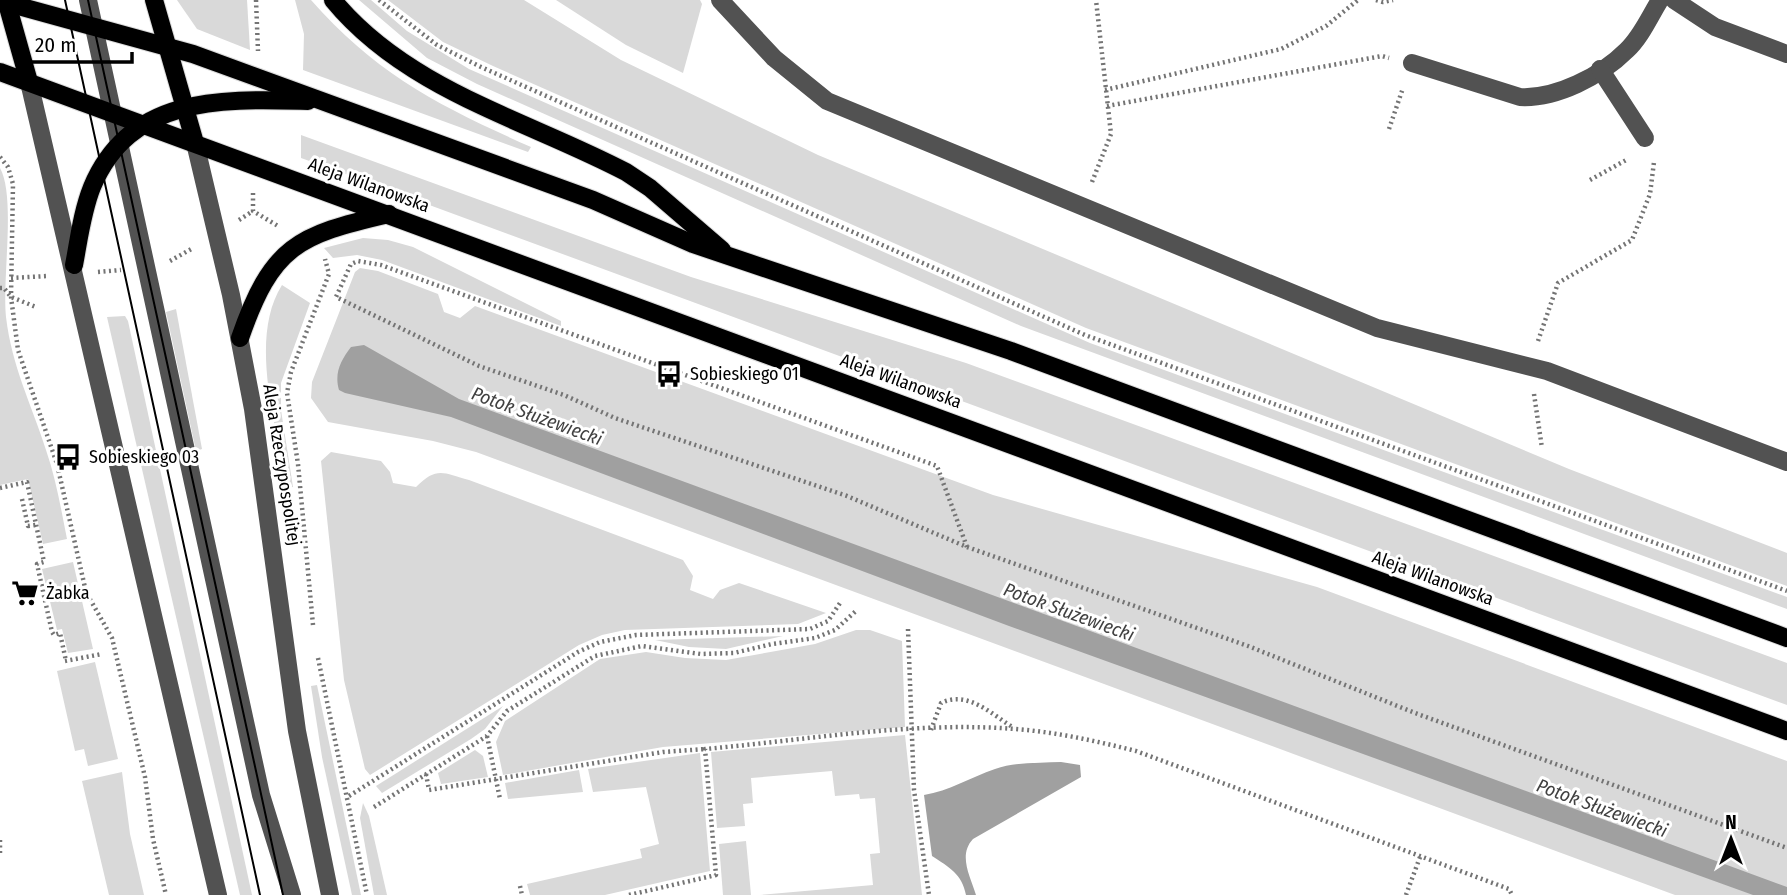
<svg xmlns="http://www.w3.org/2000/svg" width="1787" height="895" viewBox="0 0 1787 895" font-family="'Fira Sans Condensed',sans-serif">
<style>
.green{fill:#d9d9d9}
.water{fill:#a0a0a0}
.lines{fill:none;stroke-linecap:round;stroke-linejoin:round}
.major-casing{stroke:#dbdbdb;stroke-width:20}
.path{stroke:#747474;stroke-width:4.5;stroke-dasharray:2 3.5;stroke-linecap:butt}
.minor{stroke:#525252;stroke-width:18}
.major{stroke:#000;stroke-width:18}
.tram{stroke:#000;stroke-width:2}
.labels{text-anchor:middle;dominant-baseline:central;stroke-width:6;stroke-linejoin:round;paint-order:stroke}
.street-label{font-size:18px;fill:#000;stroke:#fff}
.poi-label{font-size:18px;fill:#000;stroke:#fff;text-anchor:start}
.water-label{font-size:19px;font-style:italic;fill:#414141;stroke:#fff}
</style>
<rect width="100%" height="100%" fill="#fff"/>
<!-- green -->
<g class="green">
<polygon points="177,0 247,0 250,50 197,29"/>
<path d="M295,0H311C377,75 441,107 531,147L528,152L303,70L304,34Z"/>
<polygon points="359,0 371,0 407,31 469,69 1090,343 1787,597 1787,609 1021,326 477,84 427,58"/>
<polygon points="388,0 524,0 621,60 818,155 1569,469 1787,553 1787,586 1086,328 493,66 443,42"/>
<polygon points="556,0 700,0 702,4 683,73 626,45"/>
<polygon points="301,135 691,277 966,363 1787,663 1787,705 329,168 301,158"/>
<path d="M0,168C16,197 2,278 6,317C12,367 31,403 46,450C56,479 61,509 67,539L43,544L28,479L0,485Z"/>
<polygon points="363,238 388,240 413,247 561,321 561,326 382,260 357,255 333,258 324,248"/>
<polygon points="360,268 378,271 438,294 444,312 460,318 475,306 993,495 1317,587 1787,761 1787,895 1675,895 476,452 433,441 328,422 311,398 312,382 355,272"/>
<path d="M282,285L310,303L281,383V410L293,487L287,488C277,428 248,339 282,285Z"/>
<polygon points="176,309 202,449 196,451 166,312"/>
<polygon points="125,316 128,321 252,895 240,895 107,317"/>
<path d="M331,452L381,461L390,472L393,483L416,487C437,466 443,473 469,480L683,560L693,576L690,590L713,599L720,590L739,583L826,613L798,624L625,630L602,635L579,645L370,775L365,769L344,680L321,461Z"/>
<polygon points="73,562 93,649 68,653 62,629 57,630 42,569"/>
<polygon points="856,630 870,630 902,641 905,727 663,747 503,775 496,742 505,721 600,659 646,652 685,658 726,660 815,644"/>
<polygon points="783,636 726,649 689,647 655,640"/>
<polygon points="95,662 118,759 88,766 84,749 75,751 57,671"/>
<polygon points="317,685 361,895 352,895 322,757 311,686"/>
<polygon points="503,706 485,729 471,739 382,793 376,786"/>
<polygon points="905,735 922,895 760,895 873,885 870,854 880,853 875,798 860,799 859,794 835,796 832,771 751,778 753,803 743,804 745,826 717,828 711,752"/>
<polygon points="475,750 483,756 488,777 441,784 438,773"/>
<polygon points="700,753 710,871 605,895 530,895 527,884 642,858 640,849 659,844 646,787 593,792 588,769"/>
<polygon points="579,770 583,792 508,799 505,783"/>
<polygon points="122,772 130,834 144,895 109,895 82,781"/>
<polygon points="363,803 369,816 387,895 374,895 360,818"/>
<polygon points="746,841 751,895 723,895 719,844"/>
</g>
<!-- water -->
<g class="water">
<path d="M364,345L459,399L1787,887V895H1753L1009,626L451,417L345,393L339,390C334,373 341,360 351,347Z"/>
<path d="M1061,762L1080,765L1081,777L973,839C958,855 970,876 976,895H966C962,874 949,867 932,856L924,795C949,791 971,777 995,769C1016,762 1039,763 1061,762Z"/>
</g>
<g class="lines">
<defs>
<g id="major">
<polyline points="6,0 29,82"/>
<polyline points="154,0 195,143"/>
<path d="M333,0C407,90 527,120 626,172L650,188L722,250"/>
<polyline points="0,1 193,54 593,200 693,244 1011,351 1787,638"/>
<polyline points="0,72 1787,731"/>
<path d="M74,265C79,239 82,212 92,187C131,94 224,99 308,101"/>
<path d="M240,338C272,246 297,235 389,214"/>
</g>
</defs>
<!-- major casing -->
<use href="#major" class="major-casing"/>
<!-- path -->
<g class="path">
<polyline points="256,0 258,51"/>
<polyline points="379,0 437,45 481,67 1085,335 1787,591"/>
<polyline points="1376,0 1383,2 1393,0"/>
<polyline points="1105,90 1281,49 1326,26 1358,0"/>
<polyline points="1107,106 1382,56 1389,58"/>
<polyline points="1389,129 1403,88"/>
<polyline points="0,157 8,167 13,184 11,297 18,350 57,464 86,592 112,638 145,777 153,839 166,895"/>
<polyline points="1590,180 1628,159"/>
<polyline points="1092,182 1111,134 1096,0"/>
<polyline points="253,193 253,211 278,226"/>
<polyline points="239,220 253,211"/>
<polyline points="170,261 193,248"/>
<polyline points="98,272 121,270"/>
<polyline points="11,278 48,276"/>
<polyline points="0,288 4,288 11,297 36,307"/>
<polyline points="1538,341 1558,283 1632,240 1650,194 1654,162"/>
<polyline points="1534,394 1542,448"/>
<polyline points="0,488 27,482 44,562 37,564 52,632 54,635 60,633 66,661"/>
<polyline points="22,499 28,526 36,525"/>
<polyline points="967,547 937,466 381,265 358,261 351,264 336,297 479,366 564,395 615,418 847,496 967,547 1248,646 1415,713 1787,848"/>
<polyline points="313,625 298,464 287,393 291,372 329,274 325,259"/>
<polyline points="908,629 914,790 929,895"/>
<polyline points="318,658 367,895"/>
<polyline points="65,661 102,654"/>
<path d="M931,730L941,703C968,690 991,714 1014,728"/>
<polyline points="487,736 500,799"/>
<polyline points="426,774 429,790 663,752 705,749"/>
<polyline points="349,796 578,652 600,642 636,635 810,629 828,621 840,603"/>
<polyline points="374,807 487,736 507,711 595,656 642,646 701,654 734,653 772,644 815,638 835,630 857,610"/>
<polyline points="0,840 0,856"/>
<polyline points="520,886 522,895"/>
<path d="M629,895L716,875L705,749C807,740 913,721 1015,729C1056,732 1096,741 1136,751L1509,889L1512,895"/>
<polyline points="1406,895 1420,857"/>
</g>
<!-- minor -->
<g class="minor">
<polyline points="88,0 261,795 292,895"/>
<polyline points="720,0 774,58 827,101 1377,328 1547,371 1787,462"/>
<polyline points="1674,0 1715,27 1787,54"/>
<path d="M1412,63L1520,97C1556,99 1601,76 1627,50C1641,37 1650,16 1660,0"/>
<polyline points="1600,69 1645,138"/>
<polyline points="29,82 218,895"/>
<polyline points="195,143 231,295 253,409 297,731 330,895"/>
</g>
<!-- major -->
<use href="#major" class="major"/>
<!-- tram -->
<g class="tram">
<polyline points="65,0 260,895"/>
<polyline points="88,0 283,895"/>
</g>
</g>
<!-- icons -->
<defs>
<symbol id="bus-bare" viewBox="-9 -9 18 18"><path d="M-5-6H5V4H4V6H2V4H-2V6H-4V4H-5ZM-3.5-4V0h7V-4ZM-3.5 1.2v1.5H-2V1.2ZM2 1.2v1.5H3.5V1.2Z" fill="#000" stroke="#fff" stroke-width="2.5" paint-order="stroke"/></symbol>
<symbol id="supermarket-bare" viewBox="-9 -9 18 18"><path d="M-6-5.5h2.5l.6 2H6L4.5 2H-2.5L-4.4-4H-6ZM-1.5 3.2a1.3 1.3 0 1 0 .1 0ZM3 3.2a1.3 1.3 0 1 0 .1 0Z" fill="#000" stroke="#fff" stroke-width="2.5" paint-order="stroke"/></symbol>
</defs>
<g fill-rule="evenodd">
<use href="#bus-bare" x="650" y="355" width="38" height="38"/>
<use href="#bus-bare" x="49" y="438" width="38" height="38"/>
<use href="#supermarket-bare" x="6" y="574" width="38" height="38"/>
</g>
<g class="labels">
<!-- street labels -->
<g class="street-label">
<text transform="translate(369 185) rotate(20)">Aleja Wilanowska</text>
<text transform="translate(901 381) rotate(20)">Aleja Wilanowska</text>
<text transform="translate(282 465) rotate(81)">Aleja Rzeczypospolitej</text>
<text transform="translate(1433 578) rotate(20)">Aleja Wilanowska</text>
</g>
<!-- poi labels -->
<g class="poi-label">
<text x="690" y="374">Sobieskiego 01</text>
<text x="89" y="457">Sobieskiego 03</text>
<text x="46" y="593">Żabka</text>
</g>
<!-- water labels -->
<g class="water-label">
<text transform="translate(537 416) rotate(20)">Potok Służewiecki</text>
<text transform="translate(1069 612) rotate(20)">Potok Służewiecki</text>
<text transform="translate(1602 808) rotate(20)">Potok Służewiecki</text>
</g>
</g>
<!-- north arrow -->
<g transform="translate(1731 839)" stroke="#ffffff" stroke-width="5" paint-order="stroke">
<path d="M0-5L12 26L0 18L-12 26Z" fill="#000000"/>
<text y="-10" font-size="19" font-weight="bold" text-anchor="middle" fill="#000000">N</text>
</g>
<!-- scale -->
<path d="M24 52v10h108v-10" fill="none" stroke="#000000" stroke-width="3.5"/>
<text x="35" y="52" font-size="21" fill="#000000" stroke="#ffffff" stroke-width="5" paint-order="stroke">20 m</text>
</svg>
